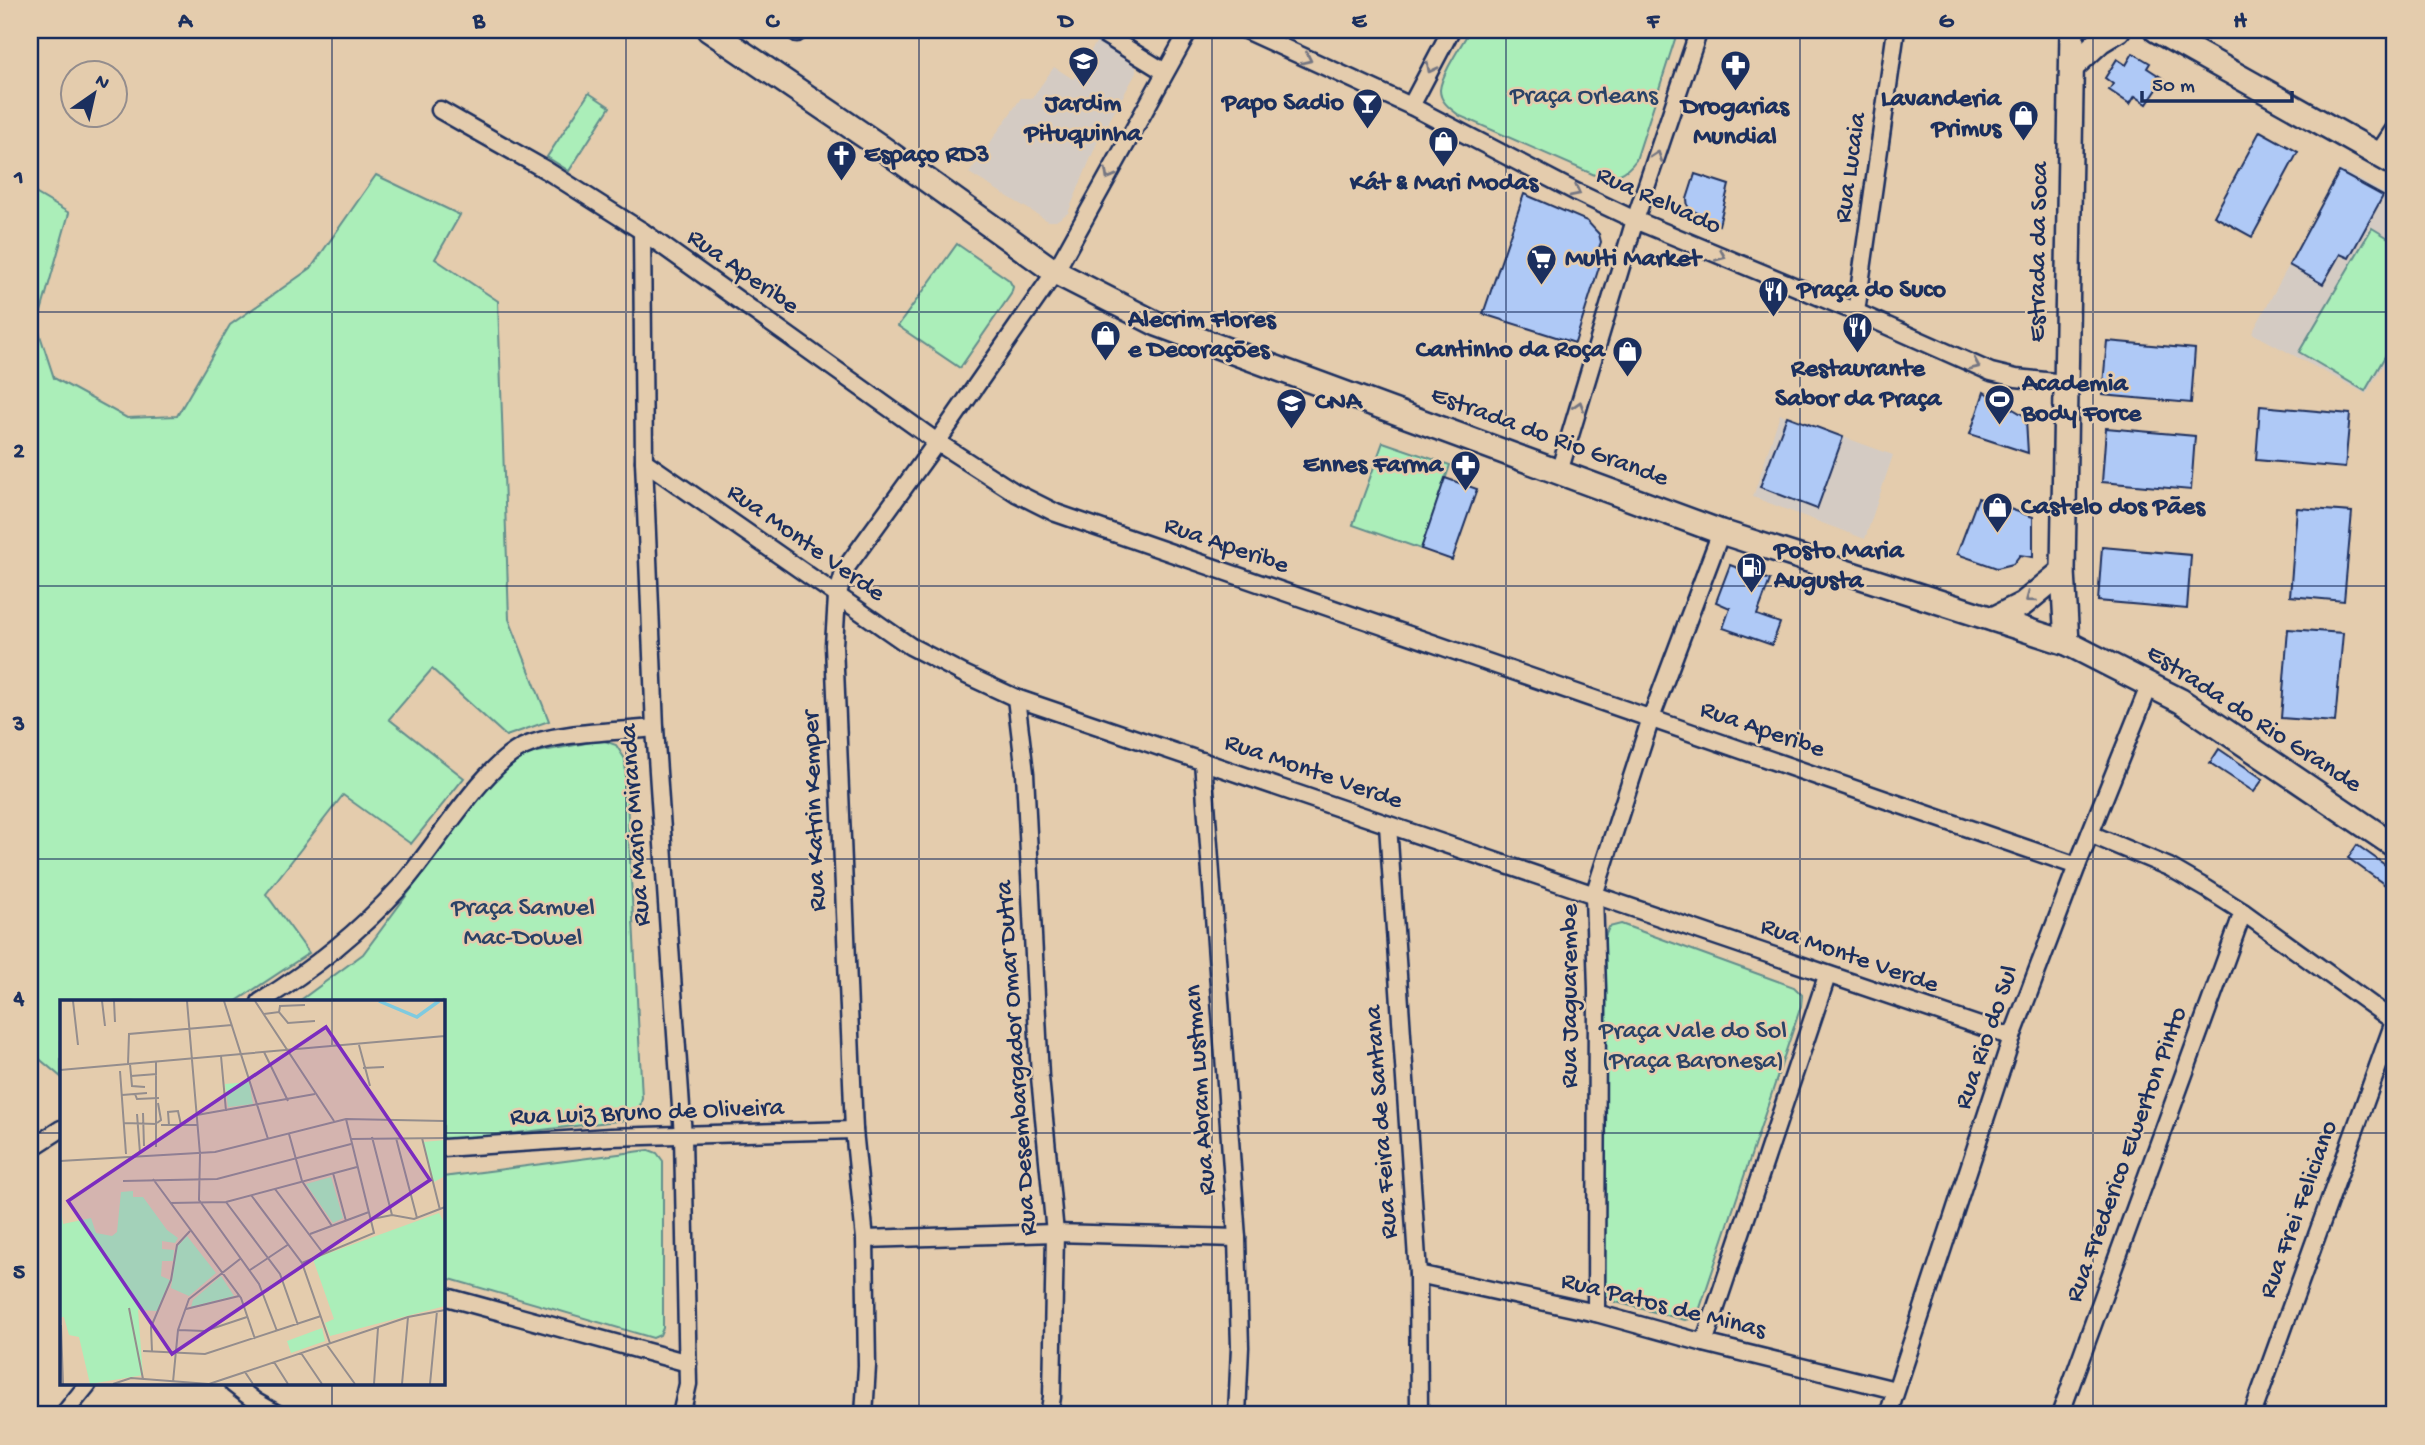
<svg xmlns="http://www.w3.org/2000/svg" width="2425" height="1445" viewBox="0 0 2425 1445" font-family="'Gochi Hand',sans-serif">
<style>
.built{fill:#d4cbc3}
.green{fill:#abeeb9;stroke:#638e8c;stroke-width:2}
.building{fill:#afc9f6;stroke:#1b2f5e;stroke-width:2}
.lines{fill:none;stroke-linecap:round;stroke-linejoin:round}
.street-casing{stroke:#1b2f5e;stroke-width:21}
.secondary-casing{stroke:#1b2f5e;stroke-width:28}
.street{stroke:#e4ccad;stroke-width:16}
.secondary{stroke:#e4ccad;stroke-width:23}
.oneway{stroke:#757682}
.grid{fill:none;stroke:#1b2f5e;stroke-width:2;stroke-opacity:0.55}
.labels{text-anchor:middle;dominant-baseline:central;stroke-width:5;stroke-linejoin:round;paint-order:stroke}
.park-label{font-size:26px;fill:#294267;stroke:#e4ccad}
.poi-label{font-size:26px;font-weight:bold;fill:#1b2f5e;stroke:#e4ccad;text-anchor:start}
.street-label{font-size:26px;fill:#1b2f5e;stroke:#e4ccad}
.inset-river{fill:none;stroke:#7fcadf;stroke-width:3.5}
.inset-road{fill:none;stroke:#948d8d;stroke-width:2}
.view{fill:#7b2cbf;fill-opacity:0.15;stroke:#7b2cbf;stroke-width:3.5}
.inset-edge{fill:none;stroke:#1b2f5e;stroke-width:3.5}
.neatline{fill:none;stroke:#1b2f5e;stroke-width:2.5}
.grid-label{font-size:23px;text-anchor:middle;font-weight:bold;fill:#1b2f5e}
</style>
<rect width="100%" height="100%" fill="#e4ccad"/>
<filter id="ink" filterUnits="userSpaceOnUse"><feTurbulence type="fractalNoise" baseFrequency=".0143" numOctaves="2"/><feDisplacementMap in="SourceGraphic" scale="14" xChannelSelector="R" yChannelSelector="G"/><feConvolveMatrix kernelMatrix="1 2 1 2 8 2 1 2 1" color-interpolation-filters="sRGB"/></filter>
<g filter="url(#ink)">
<!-- built -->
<g class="built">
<polygon points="1097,41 1133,65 1136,68 1136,73 1097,143 1068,213 1056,221 1048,221 969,173 1021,98 1032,98 1054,67 1073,79"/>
<polygon points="2341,170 2395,199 2395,346 2366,394 2252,333"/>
<polygon points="1780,414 1893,455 1865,539 1753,497"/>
</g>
<!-- green -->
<g class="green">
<path d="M1470,30H1678L1636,160C1625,175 1615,178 1597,176L1460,116C1451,109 1440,102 1440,90C1441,75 1462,44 1470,30Z"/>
<polygon points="589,93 610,107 569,171 547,157"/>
<polygon points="376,175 460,215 435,259 498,301 509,619 549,721 506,736 432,669 389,719 464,778 411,844 343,795 266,894 309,953 235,1002 61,1002 61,1077 30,1051 30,190 69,213 37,326 54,378 127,418 177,416 230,325 311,268"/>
<polygon points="2372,228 2395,242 2395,339 2365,391 2299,352"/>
<polygon points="957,244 1009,280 1013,287 1011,294 960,368 898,326"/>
<polygon points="1383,442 1450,465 1421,549 1353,525"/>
<polygon points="602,740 616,745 625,759 642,1098 639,1111 625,1120 443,1142 443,1002 298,1002 363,954 498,772 522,755"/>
<polygon points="1621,924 1794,987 1802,995 1801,1006 1699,1311 1694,1318 1685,1320 1612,1301 1605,1295 1602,1287 1605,937 1609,927"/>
<polygon points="649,1150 657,1153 663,1161 663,1328 660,1335 653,1338 443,1277 443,1177"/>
</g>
<!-- building -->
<g class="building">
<polygon points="2133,53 2150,63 2147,68 2164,79 2147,104 2135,96 2130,104 2109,90 2113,84 2105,78 2117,59 2126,65"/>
<polygon points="2260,131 2298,152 2252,237 2214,216"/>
<polygon points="2339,172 2383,196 2349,258 2340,254 2323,284 2289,265"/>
<polygon points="1695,174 1729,185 1719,225 1688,208 1687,199"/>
<polygon points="1524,194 1587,221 1599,234 1601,242 1595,259 1601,261 1575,343 1483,314"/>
<polygon points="2107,341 2195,349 2191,403 2102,395"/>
<polygon points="1984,392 2023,415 2026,420 2028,453 1970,434"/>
<polygon points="2260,406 2350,414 2345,468 2256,460"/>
<polygon points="1787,416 1843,437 1817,509 1760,487"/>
<polygon points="2106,428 2195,436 2191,490 2102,482"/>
<polygon points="1445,478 1477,489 1452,560 1421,549"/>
<polygon points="1978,498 2033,517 2033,557 2020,555 2013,564 1997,568 1957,554"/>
<polygon points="2297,508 2352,512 2344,601 2290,596"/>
<polygon points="2102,547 2191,555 2187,609 2098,601"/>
<polygon points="1730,565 1770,580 1757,615 1780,623 1772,645 1723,628 1730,608 1716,602"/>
<polygon points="2288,629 2343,633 2335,722 2281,718"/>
<polygon points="2219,749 2263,779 2254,792 2210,763"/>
<polygon points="2357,845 2395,872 2395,892 2348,858"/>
</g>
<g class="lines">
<defs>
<g id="street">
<polyline points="1097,30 1165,72"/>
<polyline points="1245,30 1411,106 1576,192 1635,220 1856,312 1991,372 2016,378 2065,383"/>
<polyline points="797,33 800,30"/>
<polyline points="1411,106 1451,30"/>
<polyline points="440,110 546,170 642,231 937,442 1016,493 1056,513 2077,866"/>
<polyline points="2378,154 2395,128"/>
<polyline points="642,231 644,461 655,728 683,1136 688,1384 681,1415"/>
<polyline points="1856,312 1896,30"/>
<polyline points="644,461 910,646 964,674 1016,698 2012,1037"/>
<polyline points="1559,472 1635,220 1699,30"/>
<polyline points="1016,698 1025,773 1040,1077 1055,1233 1052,1397 1049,1415"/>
<polyline points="1203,761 1237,1238 1240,1347 1237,1415"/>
<polyline points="1388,825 1418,1274 1419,1415"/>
<polyline points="2090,834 2169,867 2207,889 2243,912 2395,1022"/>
<path d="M260,1002C310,971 360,931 400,887C433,851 481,767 523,747C557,731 617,732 655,728"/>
<polyline points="443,1148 610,1137 854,1130"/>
<polyline points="30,1149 61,1129"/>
<polyline points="865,1239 1055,1233 1237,1238"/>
<polyline points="1418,1274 1596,1313 1704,1343 1895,1390"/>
<polyline points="443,1296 688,1363"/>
<polyline points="1596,1313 1597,989 1594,895 1651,718 1721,532"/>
<polyline points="1704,1343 1827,976"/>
<polyline points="233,1384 256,1402 279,1415"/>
<polyline points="63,1415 88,1384"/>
<polyline points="864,1415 867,1366 865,1239 854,1130 834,645 837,597 845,569 937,442 1055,272 1189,30"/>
<polyline points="1888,1415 2012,1037 2077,866 2150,684"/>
<polyline points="2060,1415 2243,912"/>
<polyline points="2252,1415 2394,1022"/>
</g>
<g id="secondary">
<polyline points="709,30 878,145 1055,272 1157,324 1721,532 2067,643 2181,701 2395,846"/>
<polyline points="2156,30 2395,164"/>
<polyline points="2072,67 2100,41 2118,30"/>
<polyline points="1993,619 2023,604 2063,571"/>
<polyline points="2067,643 2063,571 2072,30"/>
</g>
</defs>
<!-- street casing -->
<use href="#street" class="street-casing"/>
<!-- secondary casing -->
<use href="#secondary" class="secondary-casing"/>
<!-- street -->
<use href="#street" class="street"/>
<!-- secondary -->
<use href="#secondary" class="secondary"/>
</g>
<!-- one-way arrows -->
<defs><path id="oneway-chevron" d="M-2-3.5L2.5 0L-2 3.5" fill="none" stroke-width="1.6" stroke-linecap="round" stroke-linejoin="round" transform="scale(1.75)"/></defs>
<g class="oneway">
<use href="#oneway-chevron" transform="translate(1307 59) rotate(25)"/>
<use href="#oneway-chevron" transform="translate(1431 68) rotate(117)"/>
<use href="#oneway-chevron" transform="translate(1657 156) rotate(-71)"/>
<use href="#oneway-chevron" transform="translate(1109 175) rotate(119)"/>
<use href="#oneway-chevron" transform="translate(1576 192) rotate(27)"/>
<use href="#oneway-chevron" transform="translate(1721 256) rotate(23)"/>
<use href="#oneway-chevron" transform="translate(1975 365) rotate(24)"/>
<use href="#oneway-chevron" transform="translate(1579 406) rotate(-73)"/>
<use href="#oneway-chevron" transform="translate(2030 598) rotate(143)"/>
</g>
</g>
<!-- grid -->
<path class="grid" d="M332,30V1002M626,30V1415M919,30V1415M1212,30V1415M1506,30V1415M1800,30V1415M2093,30V1415M30,312H2395M30,586H2395M30,859H2395M30,1133H61M443,1133H2395M332,1384V1415"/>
<!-- icons -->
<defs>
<symbol id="school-pin" viewBox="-11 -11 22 30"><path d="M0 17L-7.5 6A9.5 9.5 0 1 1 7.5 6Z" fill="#1b2f5e" stroke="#e4ccad"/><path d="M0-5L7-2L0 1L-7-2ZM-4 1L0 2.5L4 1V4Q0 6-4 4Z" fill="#fff"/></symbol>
<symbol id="pharmacy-pin" viewBox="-11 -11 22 30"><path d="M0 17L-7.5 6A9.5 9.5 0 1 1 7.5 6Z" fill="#1b2f5e" stroke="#e4ccad"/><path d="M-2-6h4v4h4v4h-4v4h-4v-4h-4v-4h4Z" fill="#fff"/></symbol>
<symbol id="bar-pin" viewBox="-11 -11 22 30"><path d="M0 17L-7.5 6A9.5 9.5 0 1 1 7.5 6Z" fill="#1b2f5e" stroke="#e4ccad"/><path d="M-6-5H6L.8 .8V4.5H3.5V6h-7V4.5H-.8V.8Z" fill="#fff"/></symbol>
<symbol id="shop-pin" viewBox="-11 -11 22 30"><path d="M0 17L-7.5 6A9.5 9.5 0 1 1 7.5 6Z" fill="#1b2f5e" stroke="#e4ccad"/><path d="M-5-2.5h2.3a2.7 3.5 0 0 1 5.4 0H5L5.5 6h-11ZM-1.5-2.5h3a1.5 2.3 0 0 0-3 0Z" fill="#fff"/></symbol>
<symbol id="church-pin" viewBox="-11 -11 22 30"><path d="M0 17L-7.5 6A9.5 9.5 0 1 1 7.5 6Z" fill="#1b2f5e" stroke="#e4ccad"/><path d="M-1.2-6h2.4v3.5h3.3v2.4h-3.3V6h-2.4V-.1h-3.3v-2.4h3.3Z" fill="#fff"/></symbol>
<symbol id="supermarket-pin" viewBox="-11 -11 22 30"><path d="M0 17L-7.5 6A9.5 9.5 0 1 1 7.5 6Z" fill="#1b2f5e" stroke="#e4ccad"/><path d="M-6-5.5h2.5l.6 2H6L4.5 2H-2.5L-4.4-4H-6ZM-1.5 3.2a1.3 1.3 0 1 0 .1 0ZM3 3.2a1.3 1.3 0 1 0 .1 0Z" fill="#fff"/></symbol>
<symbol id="restaurant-pin" viewBox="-11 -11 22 30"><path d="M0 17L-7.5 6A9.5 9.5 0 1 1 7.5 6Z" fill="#1b2f5e" stroke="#e4ccad"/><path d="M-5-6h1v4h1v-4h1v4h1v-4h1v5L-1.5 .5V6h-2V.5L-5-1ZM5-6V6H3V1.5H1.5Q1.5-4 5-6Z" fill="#fff"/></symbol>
<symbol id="stadium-pin" viewBox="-11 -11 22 30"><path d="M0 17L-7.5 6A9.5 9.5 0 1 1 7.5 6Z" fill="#1b2f5e" stroke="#e4ccad"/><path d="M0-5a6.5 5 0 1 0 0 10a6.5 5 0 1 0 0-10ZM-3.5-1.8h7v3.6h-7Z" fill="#fff"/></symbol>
<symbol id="fuel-pin" viewBox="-11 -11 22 30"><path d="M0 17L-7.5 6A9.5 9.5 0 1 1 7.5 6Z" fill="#1b2f5e" stroke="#e4ccad"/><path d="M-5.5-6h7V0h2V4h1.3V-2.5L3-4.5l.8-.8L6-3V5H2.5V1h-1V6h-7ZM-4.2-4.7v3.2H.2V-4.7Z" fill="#fff"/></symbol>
</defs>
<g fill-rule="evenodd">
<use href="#school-pin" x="1066" y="44" width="35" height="47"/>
<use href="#pharmacy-pin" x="1718" y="48" width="35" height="47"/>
<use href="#bar-pin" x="1350" y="86" width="35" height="47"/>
<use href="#shop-pin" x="2006" y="98" width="35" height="47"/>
<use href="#shop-pin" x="1426" y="124" width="35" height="47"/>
<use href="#church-pin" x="824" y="138" width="35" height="47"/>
<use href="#supermarket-pin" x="1524" y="242" width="35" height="47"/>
<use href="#restaurant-pin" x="1756" y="274" width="35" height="47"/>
<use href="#restaurant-pin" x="1840" y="310" width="35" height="47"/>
<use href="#shop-pin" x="1088" y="318" width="35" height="47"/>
<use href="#shop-pin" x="1610" y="334" width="35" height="47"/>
<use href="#stadium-pin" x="1982" y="382" width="35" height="47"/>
<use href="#school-pin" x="1274" y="386" width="35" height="47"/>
<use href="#pharmacy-pin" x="1448" y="448" width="35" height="47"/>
<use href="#shop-pin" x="1980" y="490" width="35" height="47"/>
<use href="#fuel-pin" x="1734" y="550" width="35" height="47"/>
</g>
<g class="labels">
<!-- park labels -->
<g class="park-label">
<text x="1584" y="97">Praça Orleans</text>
<text x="523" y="909">Praça Samuel<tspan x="523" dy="30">Mac-Dowel</tspan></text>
<text x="1693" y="1032">Praça Vale do Sol<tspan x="1693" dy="30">(Praça Baronesa)</tspan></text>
</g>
<!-- poi labels -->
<g class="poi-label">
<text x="2001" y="100" text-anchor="end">Lavanderia<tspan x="2001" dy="30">Primus</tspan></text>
<text x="1344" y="104" text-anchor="end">Papo Sadio</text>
<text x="1083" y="105" text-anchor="middle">Jardim<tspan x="1083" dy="30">Pituquinha</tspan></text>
<text x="1735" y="108" text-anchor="middle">Drogarias<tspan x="1735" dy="30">Mundial</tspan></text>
<text x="864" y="156">Espaço RD3</text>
<text x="1444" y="184" text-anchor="middle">Kát &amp; Mari Modas</text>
<text x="1565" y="260">Multi Market</text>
<text x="1797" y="291">Praça do Suco</text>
<text x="1128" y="321">Alecrim Flores<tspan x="1128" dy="30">e Decorações</tspan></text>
<text x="1605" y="351" text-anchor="end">Cantinho da Roça</text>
<text x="1858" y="370" text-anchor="middle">Restaurante<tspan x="1858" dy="30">Sabor da Praça</tspan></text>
<text x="2022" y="385">Academia<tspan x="2022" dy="30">Body Force</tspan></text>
<text x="1315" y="403">CNA</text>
<text x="1443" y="466" text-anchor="end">Ennes Farma</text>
<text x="2021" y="508">Castelo dos Pães</text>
<text x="1774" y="552">Posto Maria<tspan x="1774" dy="30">Augusta</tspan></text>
</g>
<!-- street labels -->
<g class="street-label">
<text transform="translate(1852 168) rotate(-82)">Rua Lucaia</text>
<text transform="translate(1658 202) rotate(24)">Rua Relvado</text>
<text transform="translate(2040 252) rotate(-89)">Estrada da Soca</text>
<text transform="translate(742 273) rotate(35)">Rua Aperibe</text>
<text transform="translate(1549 438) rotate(20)">Estrada do Rio Grande</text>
<text transform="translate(805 544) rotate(35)">Rua Monte Verde</text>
<text transform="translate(1226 547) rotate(19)">Rua Aperibe</text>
<text transform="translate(2253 720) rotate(33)">Estrada do Rio Grande</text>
<text transform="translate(1762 731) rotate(19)">Rua Aperibe</text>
<text transform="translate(1313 773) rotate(19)">Rua Monte Verde</text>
<text transform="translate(816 811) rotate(-92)">Rua Katrin Kemper</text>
<text transform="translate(637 825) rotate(-94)">Rua Mario Miranda</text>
<text transform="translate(1849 957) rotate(19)">Rua Monte Verde</text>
<text transform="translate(1571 996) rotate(-90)">Rua Jaguarembe</text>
<text transform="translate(1988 1038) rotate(-71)">Rua Rio do Sul</text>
<text transform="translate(1018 1058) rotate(-94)">Rua Desembargador Omar Dutra</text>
<text transform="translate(1202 1090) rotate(-94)">Rua Abram Lustman</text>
<text transform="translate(647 1114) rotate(-2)">Rua Luiz Bruno de Oliveira</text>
<text transform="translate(1383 1122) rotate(-94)">Rua Feira de Santana</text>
<text transform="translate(2128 1155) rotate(-70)">Rua Frederico Ewerton Pinto</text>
<text transform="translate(2300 1210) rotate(-70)">Rua Frei Feliciano</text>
<text transform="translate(1663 1307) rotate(14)">Rua Patos de Minas</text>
</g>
</g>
<!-- overview -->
<g transform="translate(60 1000)">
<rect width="385" height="385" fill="#e4ccad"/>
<path d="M189,82L193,104L168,107L165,84ZM385,140V176L374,182L363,142ZM271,177L283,218L273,223L246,184ZM73,191V197H83L107,230L118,238L115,243L102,241V249L114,250L113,261H102L101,276L110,280L97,311L78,310L83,375L30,384L19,337L9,335L4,317H0V204L3,224L31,218L36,233L52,236L57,232L61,192ZM379,213L385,224V306L270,336L265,323L274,319L253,259ZM127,236L156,273L129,296L111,288L117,247ZM161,276L174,296L131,307L133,300ZM262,328L265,341L231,353L227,341Z" fill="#abeeb9"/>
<path class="inset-river" d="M319,1L357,17L379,1"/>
<path class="inset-road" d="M13,1L18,45M42,1L45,26M54,1L55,22M127,1L140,154L139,200L199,284L217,331M164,1L208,139M195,1L274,121M272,1V47M219,12L220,6L245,5M385,12V47M204,14L219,12L228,23L255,21M299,45L310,86M204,52L228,101M161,56L166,111M68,64L69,34L172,25M70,64L72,86L85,87M303,68L324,67M0,70L385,36M60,71L66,154M71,76L97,74M75,94L77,99L99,98M62,95L87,93M83,113L84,146M77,114L80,153M137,115L255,94M64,123L97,124M97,123L101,120L98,103M101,125H137M109,125L108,112L118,111L121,125M229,134L242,181L272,226M312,137L332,215M336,138L357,218M362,138L380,210M290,139L385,138M96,147V62M0,161L155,152L286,119L385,121M273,173L286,221M93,179L181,298L195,339M63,181L157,179L291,144M215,189L263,253M191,195L242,263L270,343M166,202L220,274L238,325M110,203L166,202L297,167M312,219L332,215L354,219L385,207M250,234L309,212M242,263L314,233L286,119M190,270L229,244M69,308L83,379M126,309L179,296M1,325L3,384M118,330L145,331L187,317M267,345L295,384M83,351L145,354L261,316M92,351L91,327L111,280L117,245L130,231M241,353L262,384M214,362L228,384M113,382L118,330L129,299L180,259M53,384L71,378L149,384L185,372M193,384L185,372L348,317L385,310M314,384L318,328M342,384L348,317M370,384L377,311"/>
<path class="view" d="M266,27L370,180L112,354L8,201Z"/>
<rect width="385" height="385" class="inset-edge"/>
</g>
<!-- margin -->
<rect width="2425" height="1445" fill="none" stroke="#e4ccad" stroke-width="77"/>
<!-- north arrow -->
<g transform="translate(94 94) rotate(34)"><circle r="33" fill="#e4ccad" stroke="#948d8d" stroke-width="2"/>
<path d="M0-5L12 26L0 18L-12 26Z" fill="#1b2f5e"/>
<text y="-10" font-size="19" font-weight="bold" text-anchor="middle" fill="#1b2f5e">N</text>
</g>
<!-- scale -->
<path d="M2142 91v10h150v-10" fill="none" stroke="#1b2f5e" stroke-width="3.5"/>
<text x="2152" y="91" font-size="21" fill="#1b2f5e" stroke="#e4ccad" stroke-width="5" paint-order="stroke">50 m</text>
<rect x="38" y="38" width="2348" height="1368" class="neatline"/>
<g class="grid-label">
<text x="185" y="27">A</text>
<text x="479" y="27">B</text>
<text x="772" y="27">C</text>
<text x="1066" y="27">D</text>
<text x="1359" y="27">E</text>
<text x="1653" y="27">F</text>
<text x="1946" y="27">G</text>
<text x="2240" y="27">H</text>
<text x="19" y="183">1</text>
<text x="19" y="457">2</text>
<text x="19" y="730">3</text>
<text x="19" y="1004">4</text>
<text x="19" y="1278">5</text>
</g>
</svg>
